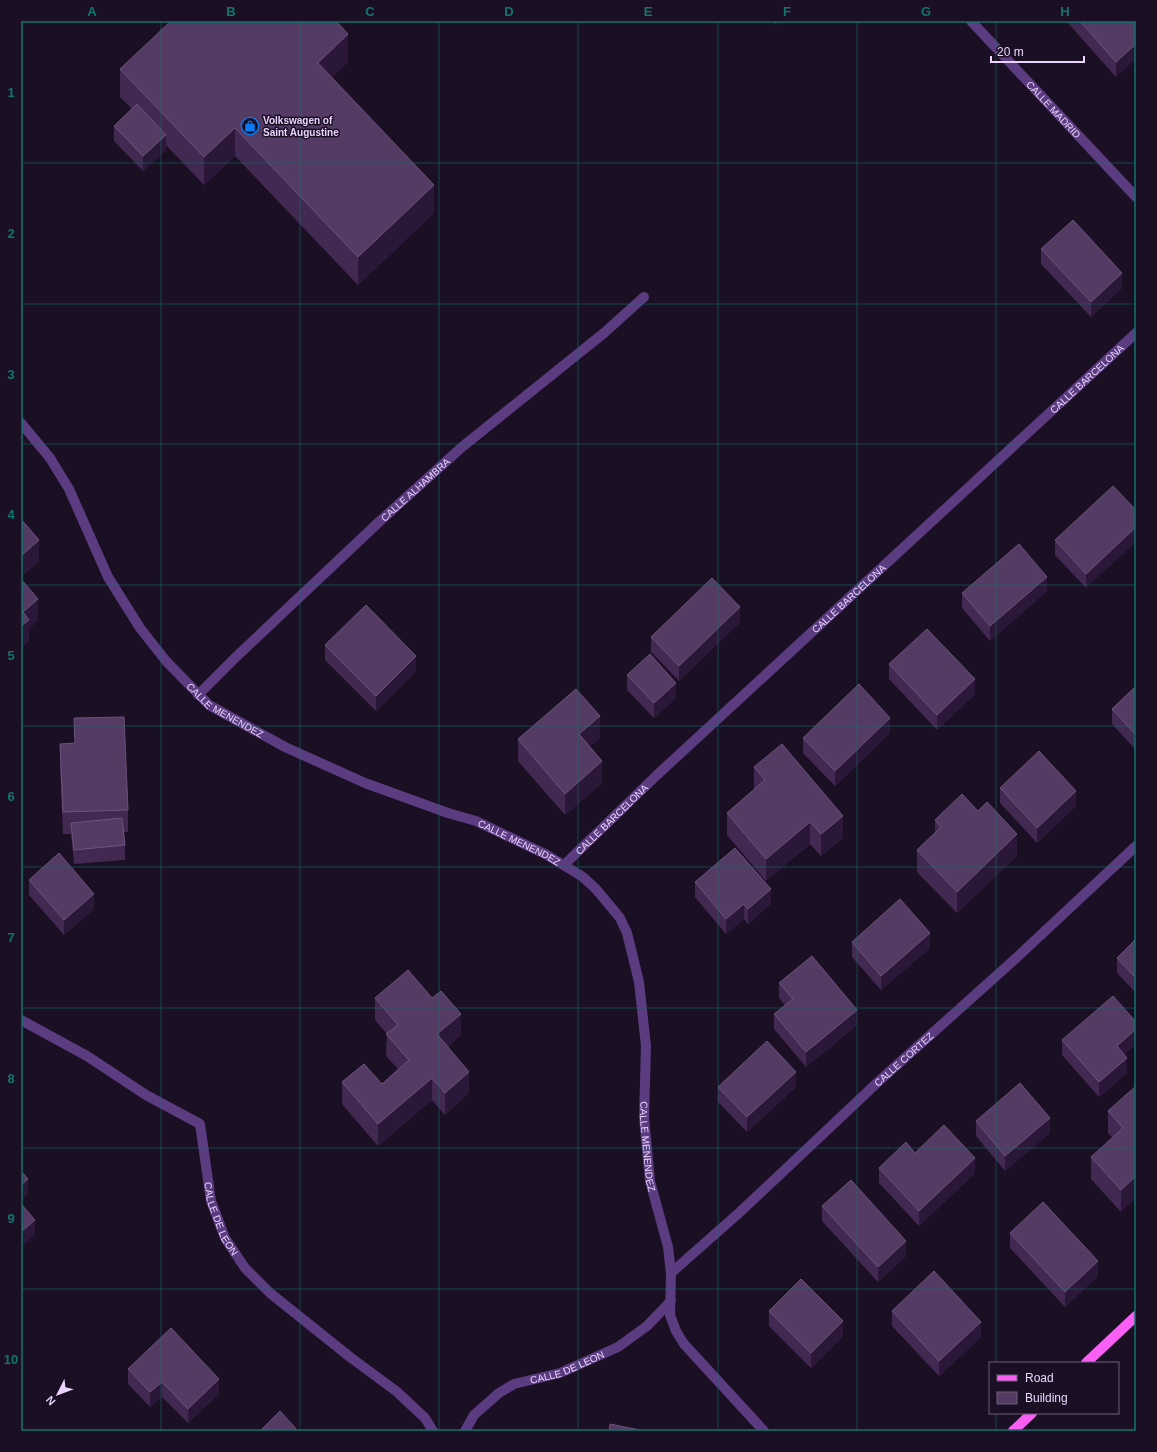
<svg xmlns="http://www.w3.org/2000/svg" width="1157" height="1452" viewBox="0 0 1157 1452" font-family="Helvetica,sans-serif">
<style>
.lines{fill:none;stroke-linecap:round;stroke-linejoin:round}
.minor{stroke:#5b3c81;stroke-width:10}
.major{stroke:#f95ff3;stroke-width:10}
.wall{fill:#422951}
.shaded-wall{fill:#2b1737}
.building{fill:#543b63;stroke:#6b537c}
.grid{fill:none;stroke:#0f766e;stroke-width:1;stroke-opacity:0.55}
.labels{text-anchor:middle;dominant-baseline:central;stroke-width:3;stroke-linejoin:round;paint-order:stroke}
.street-label{font-size:10px;fill:#ead4fd;stroke:#1b0f24}
.poi-label{font-size:10px;font-weight:bold;fill:#ead4fd;stroke:#1b0f24;text-anchor:start}
.neatline{fill:none;stroke:#0f766e;stroke-width:1.5}
.grid-label{font-size:13px;text-anchor:middle;font-weight:bold;fill:#0f766e}
</style>
<rect width="100%" height="100%" fill="#1b0f24"/>
<g class="lines">
<!-- minor -->
<g class="minor">
<path id="s1" d="M971,21L1136,197"/>
<path id="s2" d="M21,423L50,458L69,489L108,577L140,628L166,661L209,705L285,747L365,783L448,813L476,821L547,855L583,877L596,889L620,918L627,933L639,982L646,1046L644,1117L650,1181L668,1247L671,1273L670,1315L676,1331L684,1344L764,1431"/>
<path id="s3" d="M198,695L236,657L380,521L462,447L604,333L644,297"/>
<path id="s4" d="M564,865L657,775L1136,333"/>
<path id="s5" d="M21,1020L87,1056L146,1095L200,1124L211,1201L225,1238L245,1268L270,1293L350,1357L396,1391L425,1418L433,1431"/>
<path id="s6" d="M671,1273L740,1212L879,1081L1014,960L1136,846"/>
<path id="s7" d="M465,1431L474,1415L499,1393L514,1384L560,1373L618,1347L647,1326L671,1301"/>
</g>
<!-- major -->
<g class="major">
<polyline points="1086,1363 1136,1316"/>
<polyline points="1013,1431 1032,1413"/>
</g>
</g>
<!-- wall -->
<g class="wall">
<polygon points="772,21 781,21 776,25"/>
<polygon points="1068,21 1136,21 1116,77 1068,23"/>
<polygon points="348,62 332,77 434,213 358,285 235,156 204,185 166,145 166,150 143,171 114,141 114,126 132,109 120,97 120,69"/>
<polygon points="1041,249 1122,288 1091,317 1041,264"/>
<polygon points="1136,510 1086,588 1055,555 1055,540"/>
<polygon points="1047,591 990,641 962,608 962,593"/>
<polygon points="740,622 679,681 651,652 651,637"/>
<polygon points="325,645 416,671 376,711 325,660"/>
<polygon points="889,664 975,694 937,730 889,679"/>
<polygon points="627,675 676,698 654,718 627,690"/>
<polygon points="1136,686 1136,750 1112,724 1112,709"/>
<polygon points="74,718 128,810 128,832 124,832 125,845 125,860 74,864 71,834 63,834 60,766 60,744 75,743"/>
<polygon points="890,733 835,786 803,753 803,738"/>
<polygon points="600,738 590,746 602,783 565,815 518,761 518,739"/>
<polygon points="754,767 843,838 821,856 810,844 766,881 727,835 727,813 754,789"/>
<polygon points="1000,788 1076,806 1037,843 1000,803"/>
<polygon points="978,811 1017,856 957,913 917,872 917,850 935,833 935,820"/>
<polygon points="29,880 94,909 64,935 29,895"/>
<polygon points="695,882 771,904 748,924 744,919 726,934 695,897"/>
<polygon points="1136,939 1136,993 1117,973 1117,958"/>
<polygon points="852,942 930,948 881,990 852,957"/>
<polygon points="779,983 857,1025 806,1067 774,1029 774,1014 785,1005 779,998"/>
<polygon points="375,998 461,1035 448,1047 469,1093 445,1115 432,1100 378,1146 342,1104 342,1082 382,1084 398,1069 386,1056 387,1034 375,1020"/>
<polygon points="1062,1040 1136,1044 1124,1054 1127,1073 1099,1097 1062,1055"/>
<polygon points="1136,1086 1121,1212 1091,1179 1091,1157 1113,1138 1108,1133 1108,1111"/>
<polygon points="718,1087 796,1087 747,1132 718,1102"/>
<polygon points="976,1121 1050,1133 1005,1171 976,1136"/>
<polygon points="879,1168 975,1173 919,1226 879,1183"/>
<polygon points="822,1206 906,1256 878,1282 822,1221"/>
<polygon points="1010,1233 1098,1276 1065,1307 1010,1248"/>
<polygon points="769,1311 843,1336 811,1368 769,1326"/>
<polygon points="892,1311 981,1337 939,1376 892,1326"/>
<polygon points="128,1369 219,1394 188,1423 162,1397 150,1407 128,1384"/>
</g>
<!-- shaded-wall -->
<g class="shaded-wall">
<polygon points="776,21 781,21 776,25"/>
<polygon points="348,34 348,62 318,91 318,63"/>
<polygon points="1136,44 1136,59 1116,77 1116,62"/>
<polygon points="235,128 235,156 204,185 204,157"/>
<polygon points="166,135 166,150 143,171 143,156"/>
<polygon points="434,185 434,213 358,285 358,257"/>
<polygon points="1122,273 1122,288 1091,317 1091,302"/>
<polygon points="1136,527 1136,542 1086,588 1086,574"/>
<polygon points="39,540 39,562 21,577 21,556"/>
<polygon points="1047,577 1047,591 990,641 990,626"/>
<polygon points="38,599 38,621 29,629 29,641 21,648 21,626 23,612"/>
<polygon points="740,607 740,622 679,681 679,666"/>
<polygon points="416,656 416,671 376,711 376,696"/>
<polygon points="975,679 975,694 937,730 937,715"/>
<polygon points="676,683 676,698 654,718 654,703"/>
<polygon points="600,716 600,738 579,756 579,734"/>
<polygon points="890,718 890,733 835,786 835,771"/>
<polygon points="602,761 602,783 565,815 565,794"/>
<polygon points="1076,791 1076,806 1037,843 1037,828"/>
<polygon points="843,816 843,838 821,856 821,834"/>
<polygon points="810,822 810,844 766,881 766,859"/>
<polygon points="1017,834 1017,856 957,913 957,892"/>
<polygon points="771,889 771,904 748,924 748,909"/>
<polygon points="94,894 94,909 64,935 64,920"/>
<polygon points="744,904 744,919 726,934 726,919"/>
<polygon points="930,933 930,948 881,990 881,976"/>
<polygon points="857,1010 857,1025 806,1067 806,1052"/>
<polygon points="461,1014 461,1035 437,1056 437,1034"/>
<polygon points="1136,1029 1136,1044 1117,1061 1117,1046"/>
<polygon points="1127,1058 1127,1073 1099,1097 1099,1082"/>
<polygon points="469,1072 469,1093 445,1115 445,1093"/>
<polygon points="796,1072 796,1087 747,1132 747,1117"/>
<polygon points="432,1078 432,1100 378,1146 378,1124"/>
<polygon points="1050,1118 1050,1133 1005,1171 1005,1156"/>
<polygon points="975,1158 975,1173 919,1226 919,1211"/>
<polygon points="1136,1176 1136,1198 1121,1212 1121,1190"/>
<polygon points="28,1179 28,1194 21,1200 21,1185"/>
<polygon points="35,1220 35,1235 21,1247 21,1232"/>
<polygon points="906,1241 906,1256 878,1282 878,1267"/>
<polygon points="1098,1261 1098,1276 1065,1307 1065,1292"/>
<polygon points="843,1321 843,1336 811,1368 811,1353"/>
<polygon points="981,1322 981,1337 939,1376 939,1361"/>
<polygon points="219,1379 219,1394 188,1423 188,1409"/>
<polygon points="162,1382 162,1397 150,1407 150,1392"/>
</g>
<!-- building -->
<g class="building">
<polygon points="171,21 336,21 348,34 318,63 434,185 358,257 235,128 204,157 120,69"/>
<polygon points="1080,21 1136,21 1136,44 1116,62"/>
<polygon points="137,104 166,135 143,156 114,126"/>
<polygon points="1073,220 1122,273 1091,302 1041,249"/>
<polygon points="1113,486 1136,510 1136,527 1086,574 1055,540"/>
<polygon points="21,519 39,540 21,556"/>
<polygon points="1019,544 1047,577 990,626 962,593"/>
<polygon points="712,578 740,607 679,666 651,637"/>
<polygon points="21,579 38,599 23,612 29,620 21,626"/>
<polygon points="366,605 416,656 376,696 325,645"/>
<polygon points="927,629 975,679 937,715 889,664"/>
<polygon points="650,654 676,683 654,703 627,675"/>
<polygon points="859,684 890,718 835,771 803,738"/>
<polygon points="1136,686 1136,735 1112,709"/>
<polygon points="576,689 600,716 579,734 602,761 565,794 518,739"/>
<polygon points="124,717 128,810 63,812 60,744 75,743 74,718"/>
<polygon points="782,744 843,816 821,834 810,822 766,859 727,813 765,780 754,767"/>
<polygon points="1039,751 1076,791 1037,828 1000,788"/>
<polygon points="962,794 978,811 987,802 1017,834 957,892 917,850 941,827 935,820"/>
<polygon points="122,818 125,845 74,850 71,823"/>
<polygon points="735,848 771,889 748,909 744,904 726,919 695,882"/>
<polygon points="59,853 94,894 64,920 29,880"/>
<polygon points="900,899 930,933 881,976 852,942"/>
<polygon points="1136,939 1136,978 1117,958"/>
<polygon points="812,956 857,1010 806,1052 774,1014 793,999 779,983"/>
<polygon points="408,970 432,998 441,991 461,1014 437,1034 469,1072 445,1093 432,1078 378,1124 342,1082 364,1064 382,1084 409,1060 386,1034 398,1025 375,998"/>
<polygon points="1113,996 1136,1022 1136,1029 1117,1046 1127,1058 1099,1082 1062,1040"/>
<polygon points="767,1041 796,1072 747,1117 718,1087"/>
<polygon points="1020,1083 1050,1118 1005,1156 976,1121"/>
<polygon points="1136,1086 1136,1176 1121,1190 1091,1157 1123,1128 1108,1111"/>
<polygon points="944,1125 975,1158 919,1211 879,1168 906,1142 915,1153"/>
<polygon points="21,1171 28,1179 21,1185"/>
<polygon points="851,1180 906,1241 878,1267 822,1206"/>
<polygon points="1043,1202 1098,1261 1065,1292 1010,1233"/>
<polygon points="21,1204 35,1220 21,1232"/>
<polygon points="934,1271 981,1322 939,1361 892,1311"/>
<polygon points="801,1279 843,1321 811,1353 769,1311"/>
<polygon points="171,1328 219,1379 188,1409 162,1382 150,1392 128,1369"/>
<polygon points="280,1411 298,1431 260,1431"/>
<polygon points="610,1424 645,1431 609,1431"/>
</g>
<!-- grid -->
<path class="grid" d="M161,21V1431M300,21V1431M439,21V1431M578,21V1431M718,21V1431M857,21V1431M996,21V1363M21,163H1136M21,304H1136M21,444H1136M21,585H1136M21,726H1136M21,867H1136M21,1008H1136M21,1148H1136M21,1289H1136M996,1413V1431"/>
<!-- icons -->
<defs>
<symbol id="shop-ring" viewBox="-11 -11 22 22"><circle r="9.5" fill="#1b0f24" stroke="#097bf4" stroke-width="1.5"/><path d="M-5-2.5h2.3a2.7 3.5 0 0 1 5.4 0H5L5.5 6h-11ZM-1.5-2.5h3a1.5 2.3 0 0 0-3 0Z" fill="#097bf4"/></symbol>
</defs>
<g fill-rule="evenodd">
<use href="#shop-ring" x="240" y="116" width="20" height="20"/>
</g>
<g class="labels">
<!-- street labels -->
<g class="street-label">
<text stroke="none"><textPath href="#s1" startOffset="121">CALLE MADRID</textPath></text>
<text stroke="none"><textPath href="#s4" startOffset="714">CALLE BARCELONA</textPath></text>
<text stroke="none"><textPath href="#s3" startOffset="299">CALLE ALHAMBRA</textPath></text>
<text stroke="none"><textPath href="#s4" startOffset="390">CALLE BARCELONA</textPath></text>
<text stroke="none"><textPath href="#s2" startOffset="358">CALLE MENENDEZ</textPath></text>
<text stroke="none"><textPath href="#s4" startOffset="66">CALLE BARCELONA</textPath></text>
<text stroke="none"><textPath href="#s2" startOffset="682">CALLE MENENDEZ</textPath></text>
<text stroke="none"><textPath href="#s6" startOffset="316">CALLE CORTEZ</textPath></text>
<text stroke="none"><textPath href="#s2" startOffset="1042">CALLE MENENDEZ</textPath></text>
<text stroke="none"><textPath href="#s5" startOffset="305">CALLE DE LEON</textPath></text>
<text stroke="none"><textPath href="#s7" startOffset="125">CALLE DE LEON</textPath></text>
</g>
<!-- poi labels -->
<g class="poi-label">
<text x="263" y="120">Volkswagen of<tspan x="263" dy="12">Saint Augustine</tspan></text>
</g>
</g>
<!-- border -->
<rect width="1157" height="1452" fill="none" stroke="#1b0f24" stroke-width="44"/>
<!-- legend -->
<rect x="989" y="1362" width="130" height="52" fill="#1b0f24" stroke="#6e5e7b"/>
<rect x="997" y="1375" width="20" height="6" fill="#f95ff3" stroke="#6e5e7b"/>
<text x="1025" y="1382" font-size="12" fill="#ead4fd">Road</text>
<rect x="997" y="1392" width="20" height="12" fill="#543b63" stroke="#6e5e7b"/>
<text x="1025" y="1402" font-size="12" fill="#ead4fd">Building</text>
<!-- north arrow -->
<g transform="translate(58 1394) rotate(228)" stroke="#1b0f24" stroke-width="3" paint-order="stroke">
<path d="M0-3L7 15L0 10L-7 15Z" fill="#ead4fd"/>
<text y="-6" font-size="11" font-weight="bold" text-anchor="middle" fill="#ead4fd">N</text>
</g>
<!-- scale -->
<path d="M991 56v6h93v-6" fill="none" stroke="#ead4fd" stroke-width="2"/>
<text x="997" y="56" font-size="12" fill="#ead4fd" stroke="#1b0f24" stroke-width="3" paint-order="stroke">20 m</text>
<rect x="22" y="22" width="1113" height="1408" class="neatline"/>
<g class="grid-label">
<text x="92" y="16">A</text>
<text x="231" y="16">B</text>
<text x="370" y="16">C</text>
<text x="509" y="16">D</text>
<text x="648" y="16">E</text>
<text x="787" y="16">F</text>
<text x="926" y="16">G</text>
<text x="1065" y="16">H</text>
<text x="11" y="97">1</text>
<text x="11" y="238">2</text>
<text x="11" y="379">3</text>
<text x="11" y="519">4</text>
<text x="11" y="660">5</text>
<text x="11" y="801">6</text>
<text x="11" y="942">7</text>
<text x="11" y="1083">8</text>
<text x="11" y="1223">9</text>
<text x="11" y="1364">10</text>
</g>
</svg>
